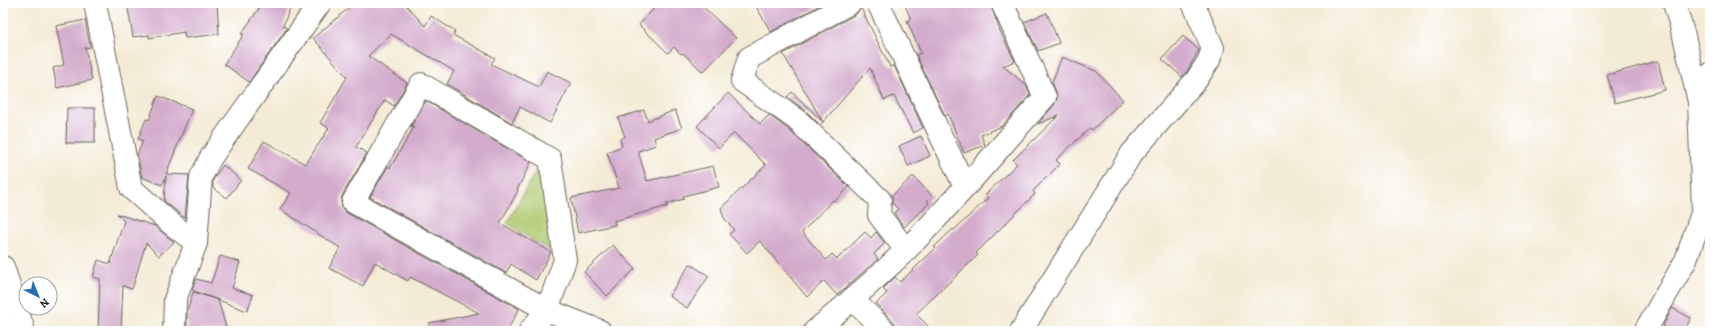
<svg xmlns="http://www.w3.org/2000/svg" width="1713" height="334" viewBox="0 0 1713 334" font-family="Alegreya,serif">
<style>
.green{fill:#aec96e;stroke:#657245}
.building{fill:#d3accc}
.lines{fill:none;stroke-linecap:round;stroke-linejoin:round}
.minor-casing{stroke:#68645d;stroke-width:24}
.highway-casing{stroke:#68645d;stroke-width:24}
.minor{stroke:#fff;stroke-width:22}
.highway{stroke:#fff;stroke-width:22}
</style>
<rect width="100%" height="100%" fill="#fff"/>
<filter id="ink" filterUnits="userSpaceOnUse"><feTurbulence type="fractalNoise" baseFrequency=".025" numOctaves="2"/><feDisplacementMap in="SourceGraphic" scale="8" xChannelSelector="R" yChannelSelector="G"/><feConvolveMatrix kernelMatrix="1 2 1 2 8 2 1 2 1" color-interpolation-filters="sRGB"/></filter>
<filter id="wash" filterUnits="userSpaceOnUse"><feTurbulence type="fractalNoise" baseFrequency=".012" numOctaves="4" result="noise"/><feDisplacementMap in="SourceGraphic" scale="16" xChannelSelector="R" yChannelSelector="G"/><feGaussianBlur stdDeviation="0.9" result="paint"/><feColorMatrix in="noise" values="0 0 0 0 0 0 0 0 0 0 0 0 0 0 0 0 0 1.4 0 .05"/><feComposite in="paint" operator="in"/></filter>
<g filter="url(#wash)">
<rect width="100%" height="100%" fill="#f4ebd6"/>
<!-- green -->
<polygon class="green" points="539,165 551,209 555,252 534,241 507,223"/>
<g id="blocks">
<!-- building -->
<g class="building">
<polygon points="127,3 217,3 219,34 185,38 184,32 149,38 149,35 133,37"/>
<polygon points="263,3 292,3 283,26 287,28 249,82 224,64 244,34 241,34"/>
<polygon points="355,3 404,3 425,26 431,16 455,31 453,35 495,58 491,64 539,87 547,71 571,83 550,123 520,107 512,123 447,84 454,71 391,34 368,56 407,83 394,106 385,100 356,147 367,153 342,196 341,202 342,208 347,213 519,309 507,331 430,331 429,323 479,313 410,277 408,281 375,262 363,286 329,268 340,248 280,209 291,193 248,169 264,141 305,164 309,159 329,128 320,123 347,77 313,38"/>
<polygon points="659,3 699,3 736,38 703,72 683,53 681,54 674,47 668,53 639,25"/>
<polygon points="754,3 824,3 771,32"/>
<polygon points="904,3 990,3 1000,31 1015,61 1003,66 1026,85 1030,95 1002,126 981,135 985,145 964,153 948,114 945,116 916,55 921,53 907,21 911,19"/>
<polygon points="861,8 890,67 894,65 923,128 913,133 894,96 884,100 870,68 823,122 783,54 856,14"/>
<polygon points="1047,13 1059,43 1038,51 1024,22"/>
<polygon points="85,20 90,47 85,48 92,80 57,88 53,68 64,65 56,26"/>
<polygon points="1183,36 1199,50 1187,71 1182,77 1162,59"/>
<polygon points="1062,57 1096,71 1123,100 1092,130 1090,128 1056,160 1060,164 1033,191 1035,194 976,253 978,255 916,314 933,331 900,331 894,322 876,304 887,293 883,289 895,277 900,282 936,248 934,247 953,229 954,230 988,198 985,195 1017,164 1013,160 1059,115 1038,124 1054,105 1057,99 1056,92 1052,82"/>
<polygon points="1658,61 1665,90 1615,103 1607,75"/>
<polygon points="792,92 823,122 820,125 805,110 787,97"/>
<polygon points="728,93 760,124 769,115 788,129 849,187 835,201 833,200 802,232 826,260 832,254 837,259 865,232 871,238 876,232 885,243 874,254 878,259 837,295 824,281 807,297 760,241 747,253 729,234 734,230 724,218 721,208 766,165 734,133 719,148 697,126"/>
<polygon points="158,96 192,109 166,174 189,175 185,218 164,201 166,176 162,185 142,177 137,155 143,141 138,139 146,119 149,120"/>
<polygon points="426,101 531,162 517,190 518,191 500,223 551,252 536,280 511,264 506,273 370,197 388,166 390,168 414,127 411,126"/>
<polygon points="67,108 95,108 95,143 66,143"/>
<polygon points="644,110 648,121 675,110 682,128 654,138 656,145 638,151 647,181 713,166 719,187 683,196 684,199 666,204 668,206 614,221 615,225 578,233 571,198 619,188 607,152 622,146 620,139 625,137 618,118"/>
<polygon points="921,136 930,156 908,166 899,146"/>
<polygon points="223,165 241,180 227,198 213,188 213,180"/>
<polygon points="913,176 932,196 927,201 929,203 904,227 894,213 898,209 892,203 892,196"/>
<polygon points="117,214 155,226 174,242 159,256 146,243 132,289 123,286 121,331 98,331 100,279 93,277 98,260 110,264 124,221"/>
<polygon points="613,245 635,269 607,296 584,272"/>
<polygon points="220,256 240,262 232,288 253,295 247,311 192,290 196,279 211,283"/>
<polygon points="690,264 709,276 687,308 669,296"/>
<polygon points="193,292 218,300 227,331 187,331 187,312"/>
<polygon points="1672,308 1691,318 1684,331 1674,331 1663,326"/>
</g>
</g>
</g>
<g filter="url(#ink)">
<use href="#blocks" fill-opacity="0" stroke="#68645d" stroke-width="1"/>
<g class="lines">
<defs>
<g id="minor">
<polyline points="95,3 131,188 169,222 196,243"/>
<polyline points="850,3 749,58 742,81 796,119 880,200 879,215 906,250"/>
<polyline points="878,3 965,187"/>
<polygon points="421,84 550,159 565,260 547,310 353,202"/>
<polyline points="1699,102 1710,74"/>
<polyline points="852,299 885,331"/>
<polyline points="3,327 5,331"/>
<polyline points="174,331 175,300 196,243 201,177 210,159 227,134 320,3"/>
<polyline points="530,331 547,310 600,331"/>
<path d="M815,331C846,305 877,278 906,250C955,201 999,148 1045,97L1002,3"/>
<polyline points="1021,331 1132,153 1197,79 1209,60 1213,48 1193,3"/>
<polyline points="1645,331 1686,260 1703,210 1699,102 1684,36 1674,3"/>
</g>
<polyline id="highway" points="3,267 24,331"/>
</defs>
<!-- minor casing -->
<use href="#minor" class="minor-casing"/>
<!-- highway casing -->
<use href="#highway" class="highway-casing"/>
<!-- minor -->
<use href="#minor" class="minor"/>
<!-- highway -->
<use href="#highway" class="highway"/>
</g>
</g>
<!-- margin -->
<rect width="1713" height="334" fill="none" stroke="#fff" stroke-width="16"/>
<!-- north arrow -->
<g transform="translate(38 296) rotate(137)"><circle r="19" fill="#ffffff" stroke="#a4a4a4"/>
<path d="M0-3L7 15L0 10L-7 15Z" fill="#1f6fb2"/>
<text y="-6" font-size="11" font-weight="bold" text-anchor="middle" fill="#1c1c1c">N</text>
</g>
</svg>
